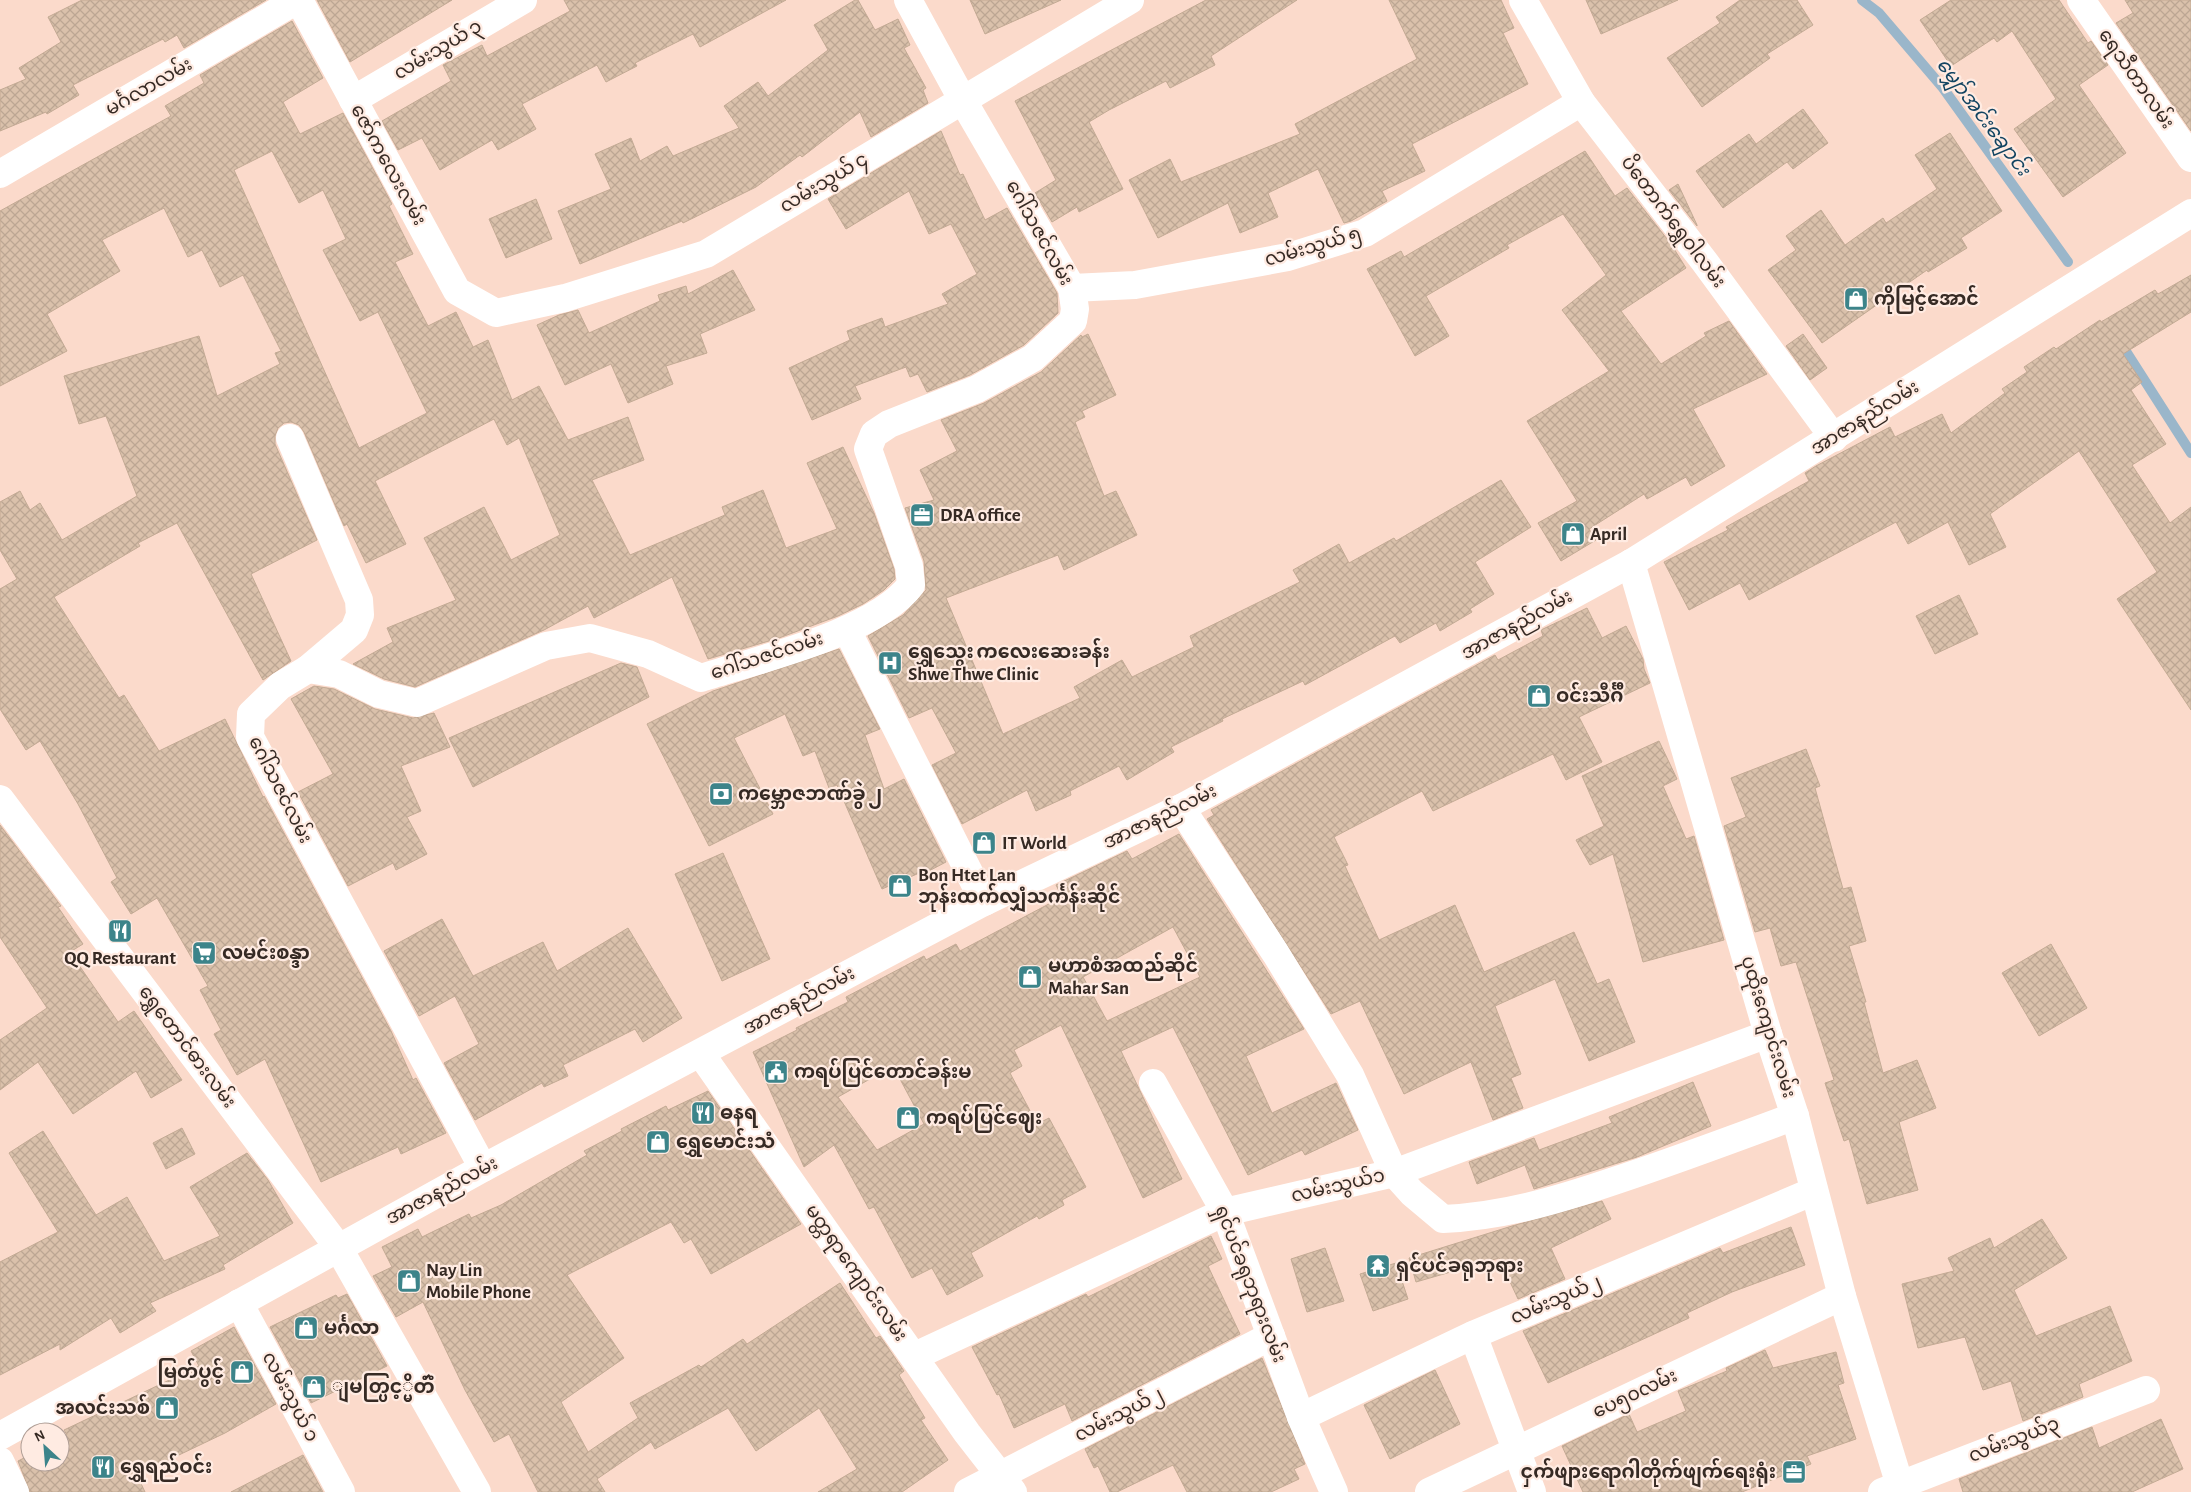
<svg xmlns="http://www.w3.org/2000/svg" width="2191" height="1492" viewBox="0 0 2191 1492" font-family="'Alegreya Sans','Noto Sans Myanmar',sans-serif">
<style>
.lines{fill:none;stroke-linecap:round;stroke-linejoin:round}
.stream{stroke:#9ab6ca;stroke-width:10}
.building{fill:url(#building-cross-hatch);stroke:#c3aa94;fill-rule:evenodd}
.minor{stroke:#fff;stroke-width:28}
.major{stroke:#fff;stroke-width:28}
.labels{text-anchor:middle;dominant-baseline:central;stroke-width:4.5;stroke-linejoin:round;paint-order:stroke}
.street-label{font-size:19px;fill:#362a24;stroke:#ffebe2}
.poi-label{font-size:19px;font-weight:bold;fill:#362a24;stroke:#ffebe2;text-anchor:start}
.water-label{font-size:20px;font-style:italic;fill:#124461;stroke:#ffebe2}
</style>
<defs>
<pattern id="building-cross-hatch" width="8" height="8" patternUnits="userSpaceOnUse" patternTransform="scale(1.25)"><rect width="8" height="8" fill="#dac1ab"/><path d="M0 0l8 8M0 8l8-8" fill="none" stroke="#bca693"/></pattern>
</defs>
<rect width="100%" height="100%" fill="#fbdacb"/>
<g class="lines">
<!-- stream -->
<g class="stream">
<polyline points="1862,0 1879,13 1943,88 2068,262"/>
<polyline points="2120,342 2191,453"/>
</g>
</g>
<!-- building -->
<g class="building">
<polygon points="82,0 266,0 184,48 177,35 165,42 163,39 73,85 79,95 47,114 46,112 0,131 0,90 26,79 19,68 61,42 48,17"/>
<polygon points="317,0 452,0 350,62"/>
<polygon points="564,0 786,0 700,47 693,34 635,63 637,66 606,82 597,65 522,104 536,129 498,150 492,140 440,170 422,138 398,150 382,121 451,81 443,65 482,45 487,56 570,11"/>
<polygon points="855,0 858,0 875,30 898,19 910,45 904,48 926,88 923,90 928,103 871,137 860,112 802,157 800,155 756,187 683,223 682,221 580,264 558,211 611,189 595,154 631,138 640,161 667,146 673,156 739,128 724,106 758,82 768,96 828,50 814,25"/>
<polygon points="970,0 1061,0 985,34"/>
<polygon points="1206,0 1297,0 1211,56 1215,65 1170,88 1166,81 1109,110 1089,122 1123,189 1079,212 1077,207 1052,222 1035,193 1056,180 1015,101"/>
<polygon points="1389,0 1501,0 1514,28 1503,33 1528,84 1412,144 1425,171 1382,191 1387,201 1351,221 1344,223 1318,169 1268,193 1278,217 1240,233 1228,203 1158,238 1129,180 1170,159 1181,182 1300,134 1295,124 1417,59"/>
<polygon points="1586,0 1678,0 1601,34"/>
<polygon points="1740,0 1797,0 1813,25 1767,54 1770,58 1702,107 1667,58 1720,23 1716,17"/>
<polygon points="1951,0 2059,0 2088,43 2091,41 2108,65 2079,85 2126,153 2063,197 2014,129 2056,99 2012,31 1997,42 1994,38 1951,66 1920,20"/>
<polygon points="2125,0 2191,0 2191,131 2116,23 2133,13"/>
<path d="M292,21L323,78L283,102L300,134L343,113L392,204L389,206L413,254L395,262L428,326L456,312L473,347L488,340L512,400L539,386L568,440L628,417L644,460L592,480L630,555L725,515L722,507L763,490L786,548L837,529L807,463L843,447L874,513L894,569L895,579L884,590L863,604L838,616L779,638L708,659L672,577L594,618L588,606L544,630L415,687L384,679L353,664L393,642L387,628L456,600L424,538L484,507L511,560L560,535L519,438L507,445L494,419L375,481L406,544L366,563L347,524L344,526L304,432L299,425L291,422L284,423L278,428L275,436V444L317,540L251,574L291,661L263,680L177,523L138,543L140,546L54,597L119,698L124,695L159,751L225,719L263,797L264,796L391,1031L413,1080L416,1078L446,1133L401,1154L398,1147L321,1182L265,1059L237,1075L214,1034L221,1030L200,990L208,986L157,898L131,914L111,882L117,878L78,804L40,741L26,750L0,709V589L17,579L0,550V502L20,491L30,510L40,503L62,540L137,496L106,416L79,424L64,376L199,336L217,396L280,364L275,353L281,351L243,275L220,287L202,250L188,257L164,208L102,240L120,271L47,314L67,351L0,386V211L171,116L165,106L204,83L200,75ZM272,151L299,203L323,190L346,239L323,250L360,321L378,312L427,413L359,448L234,170Z"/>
<polygon points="1803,109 1828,143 1793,169 1787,162 1723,208 1696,171 1749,134 1756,144"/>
<polygon points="941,131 960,175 963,174 985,220 1007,208 1057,293 1058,313 1024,345 970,375 927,392 918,374 910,377 906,367 855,386 861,399 812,420 789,368 850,340 847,331 882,318 885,327 948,304 942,294 977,274 951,224 929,234 909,191 846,229 828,199"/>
<polygon points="1950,133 2002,211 1961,238 1967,248 1928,272 1927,270 1822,343 1768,270 1796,250 1786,236 1821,210 1845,245 1883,218 1886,223 1937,189 1915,155"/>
<polygon points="1585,151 1615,196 1627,188 1671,244 1686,268 1621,311 1661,364 1706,336 1704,333 1729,321 1767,374 1693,409 1725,466 1691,486 1686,477 1647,499 1644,494 1589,529 1596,540 1561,561 1538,523 1577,501 1527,421 1609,371 1562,310 1606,275 1563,214 1507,245 1509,248 1426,296 1449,336 1415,356 1367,269 1401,251 1404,257"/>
<polygon points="1678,184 1697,225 1697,226 1669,190"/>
<polygon points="536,199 552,239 506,258 489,219"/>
<polygon points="733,270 755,310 700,334 707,353 666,366 673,384 628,403 611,364 565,385 537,325 559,315 578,310 589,333 660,301 658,295 686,286 688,294"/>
<polygon points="2191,275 2191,312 2123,354 2142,382 2131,390 2166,444 2132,465 2170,523 2191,507 2191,710 2117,599 2157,572 2079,451 1990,514 2006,547 1969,565 1948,522 1908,544 1896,522 1749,600 1740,583 1689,610 1664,562 1728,530 1726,527 1809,481 1805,473 1816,466 1890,427 1895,437 1942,414 1951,433 2005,393 2002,389 2027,372 2024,367 2054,347 2056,349 2100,320 2101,322 2155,290 2158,294"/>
<polygon points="1088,334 1116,395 1082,411 1085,417 1075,422 1104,496 1116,491 1137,535 1064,570 1058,555 946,598 1003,734 1080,698 1074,687 1122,660 1132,677 1194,647 1190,636 1300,582 1293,570 1339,544 1349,563 1394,538 1396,541 1501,480 1531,527 1475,562 1494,594 1470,609 1472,612 1440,631 1436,623 1400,643 1395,636 1305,685 1303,681 1222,719 1223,721 1171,747 1174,752 1127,780 1119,766 1070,791 1071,795 1036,811 1027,790 962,824 932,765 956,753 932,708 909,718 868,636 903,615 926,590 924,561 905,508 934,500 920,470 957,451 941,420 984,403 1041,372 1081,335 1082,337"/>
<polygon points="1803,334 1827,368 1810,380 1786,346"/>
<polygon points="1959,595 1978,634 1935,654 1916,616"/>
<polygon points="1587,608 1602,638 1626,626 1643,659 1644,669 1650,683 1579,717 1602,762 1566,780 1553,754 1433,811 1422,791 1334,837 1348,865 1345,866 1379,940 1455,905 1484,972 1574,932 1597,984 1609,979 1635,1042 1589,1061 1555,979 1495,1006 1521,1074 1511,1078 1523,1108 1493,1120 1471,1062 1404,1094 1360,1001 1331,1014 1207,819 1214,815 1211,810 1495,655 1498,660 1543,636 1541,630"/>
<polygon points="839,649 880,729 865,735 884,789 904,779 946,862 925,873 924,871 882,889 837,785 829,788 815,751 803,756 785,714 734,738 773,814 709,846 647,724 713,691"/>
<polygon points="621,663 637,667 649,697 473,787 449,738"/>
<polygon points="314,686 334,689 375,709 413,718 434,713 450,747 401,766 421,811 407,817 427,854 396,870 393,863 348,886 298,792 333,774 291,699"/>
<polygon points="1659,741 1677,779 1663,786 1686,839 1694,836 1724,940 1643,962 1613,854 1590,865 1576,840 1604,826 1582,776"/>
<polygon points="1806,749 1820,786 1815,788 1843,889 1851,887 1866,941 1849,946 1866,1002 1864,1002 1883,1073 1917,1060 1936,1108 1899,1122 1918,1190 1867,1204 1849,1139 1844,1141 1825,1083 1834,1080 1796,962 1781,966 1770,928 1755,932 1724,826 1746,817 1731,778"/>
<polygon points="0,825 61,906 58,907 83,944 70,952 118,1022 134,1011 182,1080 151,1098 136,1071 73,1114 38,1062 0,1090 0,1040 47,1008 0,937"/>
<path d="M1179,834L1304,1029L1246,1056L1272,1113L1336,1083L1358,1130L1305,1155L1302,1150L1248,1175L1173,1027L1121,1051L1182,1179L1143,1198L1061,1025L1014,1050L1022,1066L1010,1073L1037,1124L1049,1118L1086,1187L1062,1200L1064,1205L1039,1219L1037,1216L971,1253L983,1276L947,1295L932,1268L912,1278L874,1207L869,1209L834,1145L804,1167L753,1052L797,1030L796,1028L848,1002L846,997L924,956L926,960L956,944L960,951L1062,897L1056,885L1127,851L1132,859ZM1173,927L1200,977L1107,1021L1083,977ZM893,1066L924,1124L877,1150L838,1097Z"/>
<polygon points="723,853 770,959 722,981 675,874"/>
<polygon points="442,919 473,976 543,942 557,971 628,928 682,1018 643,1042 635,1029 563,1065 568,1076 544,1087 542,1083 475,1120 444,1063 479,1044 455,996 419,1016 384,951"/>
<polygon points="2051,944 2087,1008 2039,1036 2002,973"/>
<polygon points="1693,1082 1711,1126 1637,1157 1534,1189 1525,1165 1477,1184 1469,1162 1534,1138 1539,1150 1612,1123 1609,1117"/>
<polygon points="708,1091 801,1224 711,1274 691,1239 684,1243 671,1222 567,1275 624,1358 561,1402 588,1452 638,1418 630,1403 699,1365 701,1367 743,1339 747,1344 840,1283 876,1338 880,1336 904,1371 899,1375 925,1418 921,1420 948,1460 902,1492 818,1492 857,1469 819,1408 756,1451 728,1408 655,1449 651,1442 597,1479 605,1492 538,1492 509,1434 494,1442 465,1390 423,1302 396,1317 373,1276 392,1267 382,1247 418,1229 422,1237 469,1214 471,1218 501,1205 587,1155 584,1151 622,1131 621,1129 666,1106 668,1110"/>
<polygon points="182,1128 195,1154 166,1169 153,1143"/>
<polygon points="43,1131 96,1215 127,1197 164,1261 220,1236 190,1187 247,1153 268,1180 293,1223 223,1265 225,1269 150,1303 156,1311 120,1333 111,1318 60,1350 60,1344 0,1375 0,1262 58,1232 9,1153"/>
<polygon points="1602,1201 1611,1219 1551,1248 1565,1279 1518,1299 1499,1258 1416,1282 1409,1258 1512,1226"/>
<polygon points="2042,1219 2067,1258 2014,1290 2036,1336 2110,1306 2132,1361 2079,1384 2083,1397 2023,1421 2011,1381 1983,1390 1965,1337 1918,1348 1902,1284 1954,1271 1948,1258 1990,1238 1994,1248"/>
<polygon points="1791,1227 1805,1265 1732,1292 1687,1313 1689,1318 1548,1383 1523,1331 1720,1248 1723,1253"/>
<polygon points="1211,1236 1222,1259 1208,1266 1240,1334 1072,1421 1065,1404 1014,1428 999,1394 997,1395 972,1347 1086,1294 1088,1297"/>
<polygon points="1325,1248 1344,1301 1307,1312 1291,1259"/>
<polygon points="1396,1263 1408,1299 1373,1311 1360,1274"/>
<polygon points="347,1294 387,1366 311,1403 270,1327 336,1295 338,1298"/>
<polygon points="234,1327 276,1404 225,1433 137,1475 145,1492 30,1492 18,1461 30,1455 30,1462 60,1462 60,1439 67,1435 64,1430 199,1366 191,1351"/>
<polygon points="1765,1350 1773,1368 1836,1352 1844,1383 1838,1385 1856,1439 1807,1456 1811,1464 1742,1492 1583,1492 1562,1446 1629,1414 1637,1432 1686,1411 1678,1391 1727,1371 1726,1368"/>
<polygon points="1262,1358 1305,1464 1294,1469 1299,1479 1271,1492 1187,1492 1173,1465 1117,1492 1110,1492 1098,1466 1094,1468 1085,1449"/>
<polygon points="1435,1370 1460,1424 1390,1459 1364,1405"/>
<polygon points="2161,1419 2183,1469 2132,1492 1963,1492 1959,1479 2092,1427 2099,1448"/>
<polygon points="303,1455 323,1492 231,1492"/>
</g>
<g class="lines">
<!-- minor -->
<g class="minor">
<polyline points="299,0 457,291 496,313 565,298 706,254 1130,0"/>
<polyline points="1523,0 1581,102 1704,261 1834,438"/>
<polyline points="2081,0 2191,158"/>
<polyline points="353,100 523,0"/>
<polyline points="0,174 297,0"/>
<polyline points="1072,288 1135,285 1288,257 1365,233 1581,102"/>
<polyline points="290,438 359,600 360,615 354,630 308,669"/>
<polyline points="1631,563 1768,1034 1795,1116 1842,1296 1902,1492"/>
<polyline points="847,630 984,902"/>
<polyline points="0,799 338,1247 477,1492"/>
<path d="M1181,808L1276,954L1350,1075L1394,1173L1412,1193L1443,1219C1505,1216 1558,1200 1617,1180C1677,1160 1736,1138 1795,1116"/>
<polyline points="701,1054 967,1433 1013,1492"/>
<polyline points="1153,1083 1225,1212 1301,1417 1334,1492"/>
<path d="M483,1168L250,737L251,714L280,686L308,669L339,674L379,694L417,703L546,646L590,638L648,654L701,678C759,659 875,633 911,585L909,566L868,449L874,434L889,424L977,389L1033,358L1073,321L1075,309L1072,288L962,99L908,0"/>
<polyline points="239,1303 341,1492"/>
<polyline points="1473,1335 1532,1492"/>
<polyline points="915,1356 1225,1212 1394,1173 1768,1034"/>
<polyline points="1301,1417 1473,1335 1814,1191"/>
<polyline points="0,1461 15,1492"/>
<polyline points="968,1492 1271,1336"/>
<polyline points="1429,1492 1842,1296"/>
<polyline points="1882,1492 2146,1390"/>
</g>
<!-- major -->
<polyline class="major" points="0,1436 483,1168 984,902 1181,808 1631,563 2191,213"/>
</g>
<!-- icons -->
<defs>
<symbol id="shop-square" viewBox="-11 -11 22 22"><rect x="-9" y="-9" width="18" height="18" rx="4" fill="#3c848a" stroke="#ffebe2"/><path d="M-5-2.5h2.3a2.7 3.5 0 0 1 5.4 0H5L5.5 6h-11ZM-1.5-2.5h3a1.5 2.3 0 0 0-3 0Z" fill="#fff"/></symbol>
<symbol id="office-square" viewBox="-11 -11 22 22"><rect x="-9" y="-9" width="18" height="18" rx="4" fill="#3c848a" stroke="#ffebe2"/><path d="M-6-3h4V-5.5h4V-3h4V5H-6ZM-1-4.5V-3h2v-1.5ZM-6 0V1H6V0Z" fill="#fff"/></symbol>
<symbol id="hospital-square" viewBox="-11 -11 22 22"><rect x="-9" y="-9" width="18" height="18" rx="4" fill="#3c848a" stroke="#ffebe2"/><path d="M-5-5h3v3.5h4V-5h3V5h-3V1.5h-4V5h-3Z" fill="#fff"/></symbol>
<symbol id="bank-square" viewBox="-11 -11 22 22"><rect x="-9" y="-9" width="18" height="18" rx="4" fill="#3c848a" stroke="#ffebe2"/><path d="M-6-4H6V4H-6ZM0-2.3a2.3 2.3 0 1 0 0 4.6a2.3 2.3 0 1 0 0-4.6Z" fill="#fff"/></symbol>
<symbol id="restaurant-square" viewBox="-11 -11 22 22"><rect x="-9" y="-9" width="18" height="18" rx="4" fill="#3c848a" stroke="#ffebe2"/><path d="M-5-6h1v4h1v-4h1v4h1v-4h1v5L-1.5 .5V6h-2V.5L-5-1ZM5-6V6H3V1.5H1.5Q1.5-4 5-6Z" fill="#fff"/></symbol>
<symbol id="supermarket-square" viewBox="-11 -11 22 22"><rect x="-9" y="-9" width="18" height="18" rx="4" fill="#3c848a" stroke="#ffebe2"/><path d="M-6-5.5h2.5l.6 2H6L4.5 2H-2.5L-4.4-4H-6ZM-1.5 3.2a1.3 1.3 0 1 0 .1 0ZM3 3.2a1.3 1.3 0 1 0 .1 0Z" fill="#fff"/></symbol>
<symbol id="civic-square" viewBox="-11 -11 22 22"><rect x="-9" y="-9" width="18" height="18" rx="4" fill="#3c848a" stroke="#ffebe2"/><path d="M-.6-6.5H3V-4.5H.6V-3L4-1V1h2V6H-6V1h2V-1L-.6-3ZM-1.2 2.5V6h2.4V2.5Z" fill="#fff"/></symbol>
<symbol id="temple-square" viewBox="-11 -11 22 22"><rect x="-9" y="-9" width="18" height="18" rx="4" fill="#3c848a" stroke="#ffebe2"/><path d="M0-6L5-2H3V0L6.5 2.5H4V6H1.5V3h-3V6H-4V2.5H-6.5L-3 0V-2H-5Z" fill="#fff"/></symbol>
</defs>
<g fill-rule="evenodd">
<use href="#shop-square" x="1842" y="285" width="28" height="28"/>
<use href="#office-square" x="908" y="501" width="28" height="28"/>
<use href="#shop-square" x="1559" y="520" width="28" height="28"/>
<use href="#hospital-square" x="876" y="649" width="28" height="28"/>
<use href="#shop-square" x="1525" y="682" width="28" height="28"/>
<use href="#bank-square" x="707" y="780" width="28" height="28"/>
<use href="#shop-square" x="970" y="829" width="28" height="28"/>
<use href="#shop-square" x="886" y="872" width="28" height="28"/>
<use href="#restaurant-square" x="106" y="917" width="28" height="28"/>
<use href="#supermarket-square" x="190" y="939" width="28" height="28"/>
<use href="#shop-square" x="1016" y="963" width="28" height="28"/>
<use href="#civic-square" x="762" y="1058" width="28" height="28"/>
<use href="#restaurant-square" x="689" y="1099" width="28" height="28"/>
<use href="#shop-square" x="894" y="1104" width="28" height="28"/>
<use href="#shop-square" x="644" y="1128" width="28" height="28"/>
<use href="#temple-square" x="1364" y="1252" width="28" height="28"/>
<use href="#shop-square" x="395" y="1267" width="28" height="28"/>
<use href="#shop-square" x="292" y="1314" width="28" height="28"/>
<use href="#shop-square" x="228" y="1358" width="28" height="28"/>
<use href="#shop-square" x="300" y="1373" width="28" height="28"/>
<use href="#shop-square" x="153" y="1394" width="28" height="28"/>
<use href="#restaurant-square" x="89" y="1453" width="28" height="28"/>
<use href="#office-square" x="1780" y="1458" width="28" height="28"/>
</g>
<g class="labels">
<!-- street labels -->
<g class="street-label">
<text transform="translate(438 50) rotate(-31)">လမ်းသွယ် ၃</text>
<text transform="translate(2136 79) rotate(55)">ရေသီတာလမ်း</text>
<text transform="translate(149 87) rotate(-30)">မင်္ဂလာလမ်း</text>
<text transform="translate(388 165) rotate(61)">ဇော်ကလေးလမ်း</text>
<text transform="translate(824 183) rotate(-31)">လမ်းသွယ် ၄</text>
<text transform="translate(1673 222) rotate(53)">ပိတောက်ရွှေဝါလမ်း</text>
<text transform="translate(1039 233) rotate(61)">ဂေါ်သဇင်လမ်း</text>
<text transform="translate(1313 247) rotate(-16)">လမ်းသွယ် ၅</text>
<text transform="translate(1865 418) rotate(-32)">အာဇာနည်လမ်း</text>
<text transform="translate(1517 625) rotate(-29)">အာဇာနည်လမ်း</text>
<text transform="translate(767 656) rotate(-18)">ဂေါ်သဇင်လမ်း</text>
<text transform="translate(280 790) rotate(63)">ဂေါ်သဇင်လမ်း</text>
<text transform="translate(1160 817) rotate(-26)">အာဇာနည်လမ်း</text>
<text transform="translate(799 1001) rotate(-28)">အာဇာနည်လမ်း</text>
<text transform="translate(1768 1027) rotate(73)">ပုထိုးကျောင်းလမ်း</text>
<text transform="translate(187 1047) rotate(53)">ရွှေတောင်ဓားလမ်း</text>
<text transform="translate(1338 1186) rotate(-13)">လမ်းသွယ်၁</text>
<text transform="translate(442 1191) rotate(-28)">အာဇာနည်လမ်း</text>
<text transform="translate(856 1273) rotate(55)">မတ္တရာကျောင်းလမ်း</text>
<text transform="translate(1250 1284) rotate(69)">ရှင်ပင်ခရုဘုရားလမ်း</text>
<text transform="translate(1556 1300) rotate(-23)">လမ်းသွယ်၂</text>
<text transform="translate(1635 1394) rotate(-25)">ပေ၅၀လမ်း</text>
<text transform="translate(290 1397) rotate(62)">လမ်းသွယ် ၁</text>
<text transform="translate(1119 1415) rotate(-27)">လမ်းသွယ်၂</text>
<text transform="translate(2014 1440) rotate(-21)">လမ်းသွယ်၃</text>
</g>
<!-- poi labels -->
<g class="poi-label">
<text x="1874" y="299">ကိုမြင့်အောင်</text>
<text x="940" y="515">DRA office</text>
<text x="1590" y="534">April</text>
<text x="908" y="652">ရွှေသွေး ကလေးဆေးခန်း<tspan x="908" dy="22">Shwe Thwe Clinic</tspan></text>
<text x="1556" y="696">ဝင်းသီင်္ဂီ</text>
<text x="738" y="794">ကမ္ဘောဇဘဏ်ခွဲ ၂</text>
<text x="1002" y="843">IT World</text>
<text x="918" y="875">Bon Htet Lan<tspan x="918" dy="22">ဘုန်းထက်လျှံသင်္ကန်းဆိုင်</tspan></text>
<text x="222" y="953">လမင်းစန္ဒာ</text>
<text x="120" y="958" text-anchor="middle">QQ Restaurant</text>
<text x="1048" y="966">မဟာစံအထည်ဆိုင်<tspan x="1048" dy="22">Mahar San</tspan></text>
<text x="794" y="1072">ကရပ်ပြင်တောင်ခန်းမ</text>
<text x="720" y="1113">ဓနရ</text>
<text x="926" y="1118">ကရပ်ပြင်ဈေး</text>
<text x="676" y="1142">ရွှေမောင်းသံ</text>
<text x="1396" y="1266">ရှင်ပင်ခရုဘုရား</text>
<text x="426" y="1270">Nay Lin<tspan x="426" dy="22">Mobile Phone</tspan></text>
<text x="324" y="1328">မင်္ဂလာ</text>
<text x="224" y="1372" text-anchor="end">မြတ်ပွင့်</text>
<text x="332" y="1387">ျမတ္ပြင့္မိတၱဴ</text>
<text x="150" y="1408" text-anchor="end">အလင်းသစ်</text>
<text x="120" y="1467">ရွှေရည်ဝင်း</text>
<text x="1776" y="1472" text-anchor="end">ငှက်ဖျားရောဂါတိုက်ဖျက်ရေးရုံး</text>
</g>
<!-- water labels -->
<g class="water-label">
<text transform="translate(1983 117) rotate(53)">မျှော်အင်းချောင်း</text>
</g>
</g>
<!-- north arrow -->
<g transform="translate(45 1447) rotate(334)"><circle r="24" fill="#ffebe2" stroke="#af9e96"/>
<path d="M0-4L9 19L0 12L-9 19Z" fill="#3c848a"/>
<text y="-8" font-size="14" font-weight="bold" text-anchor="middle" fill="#362a24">N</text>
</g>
</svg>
